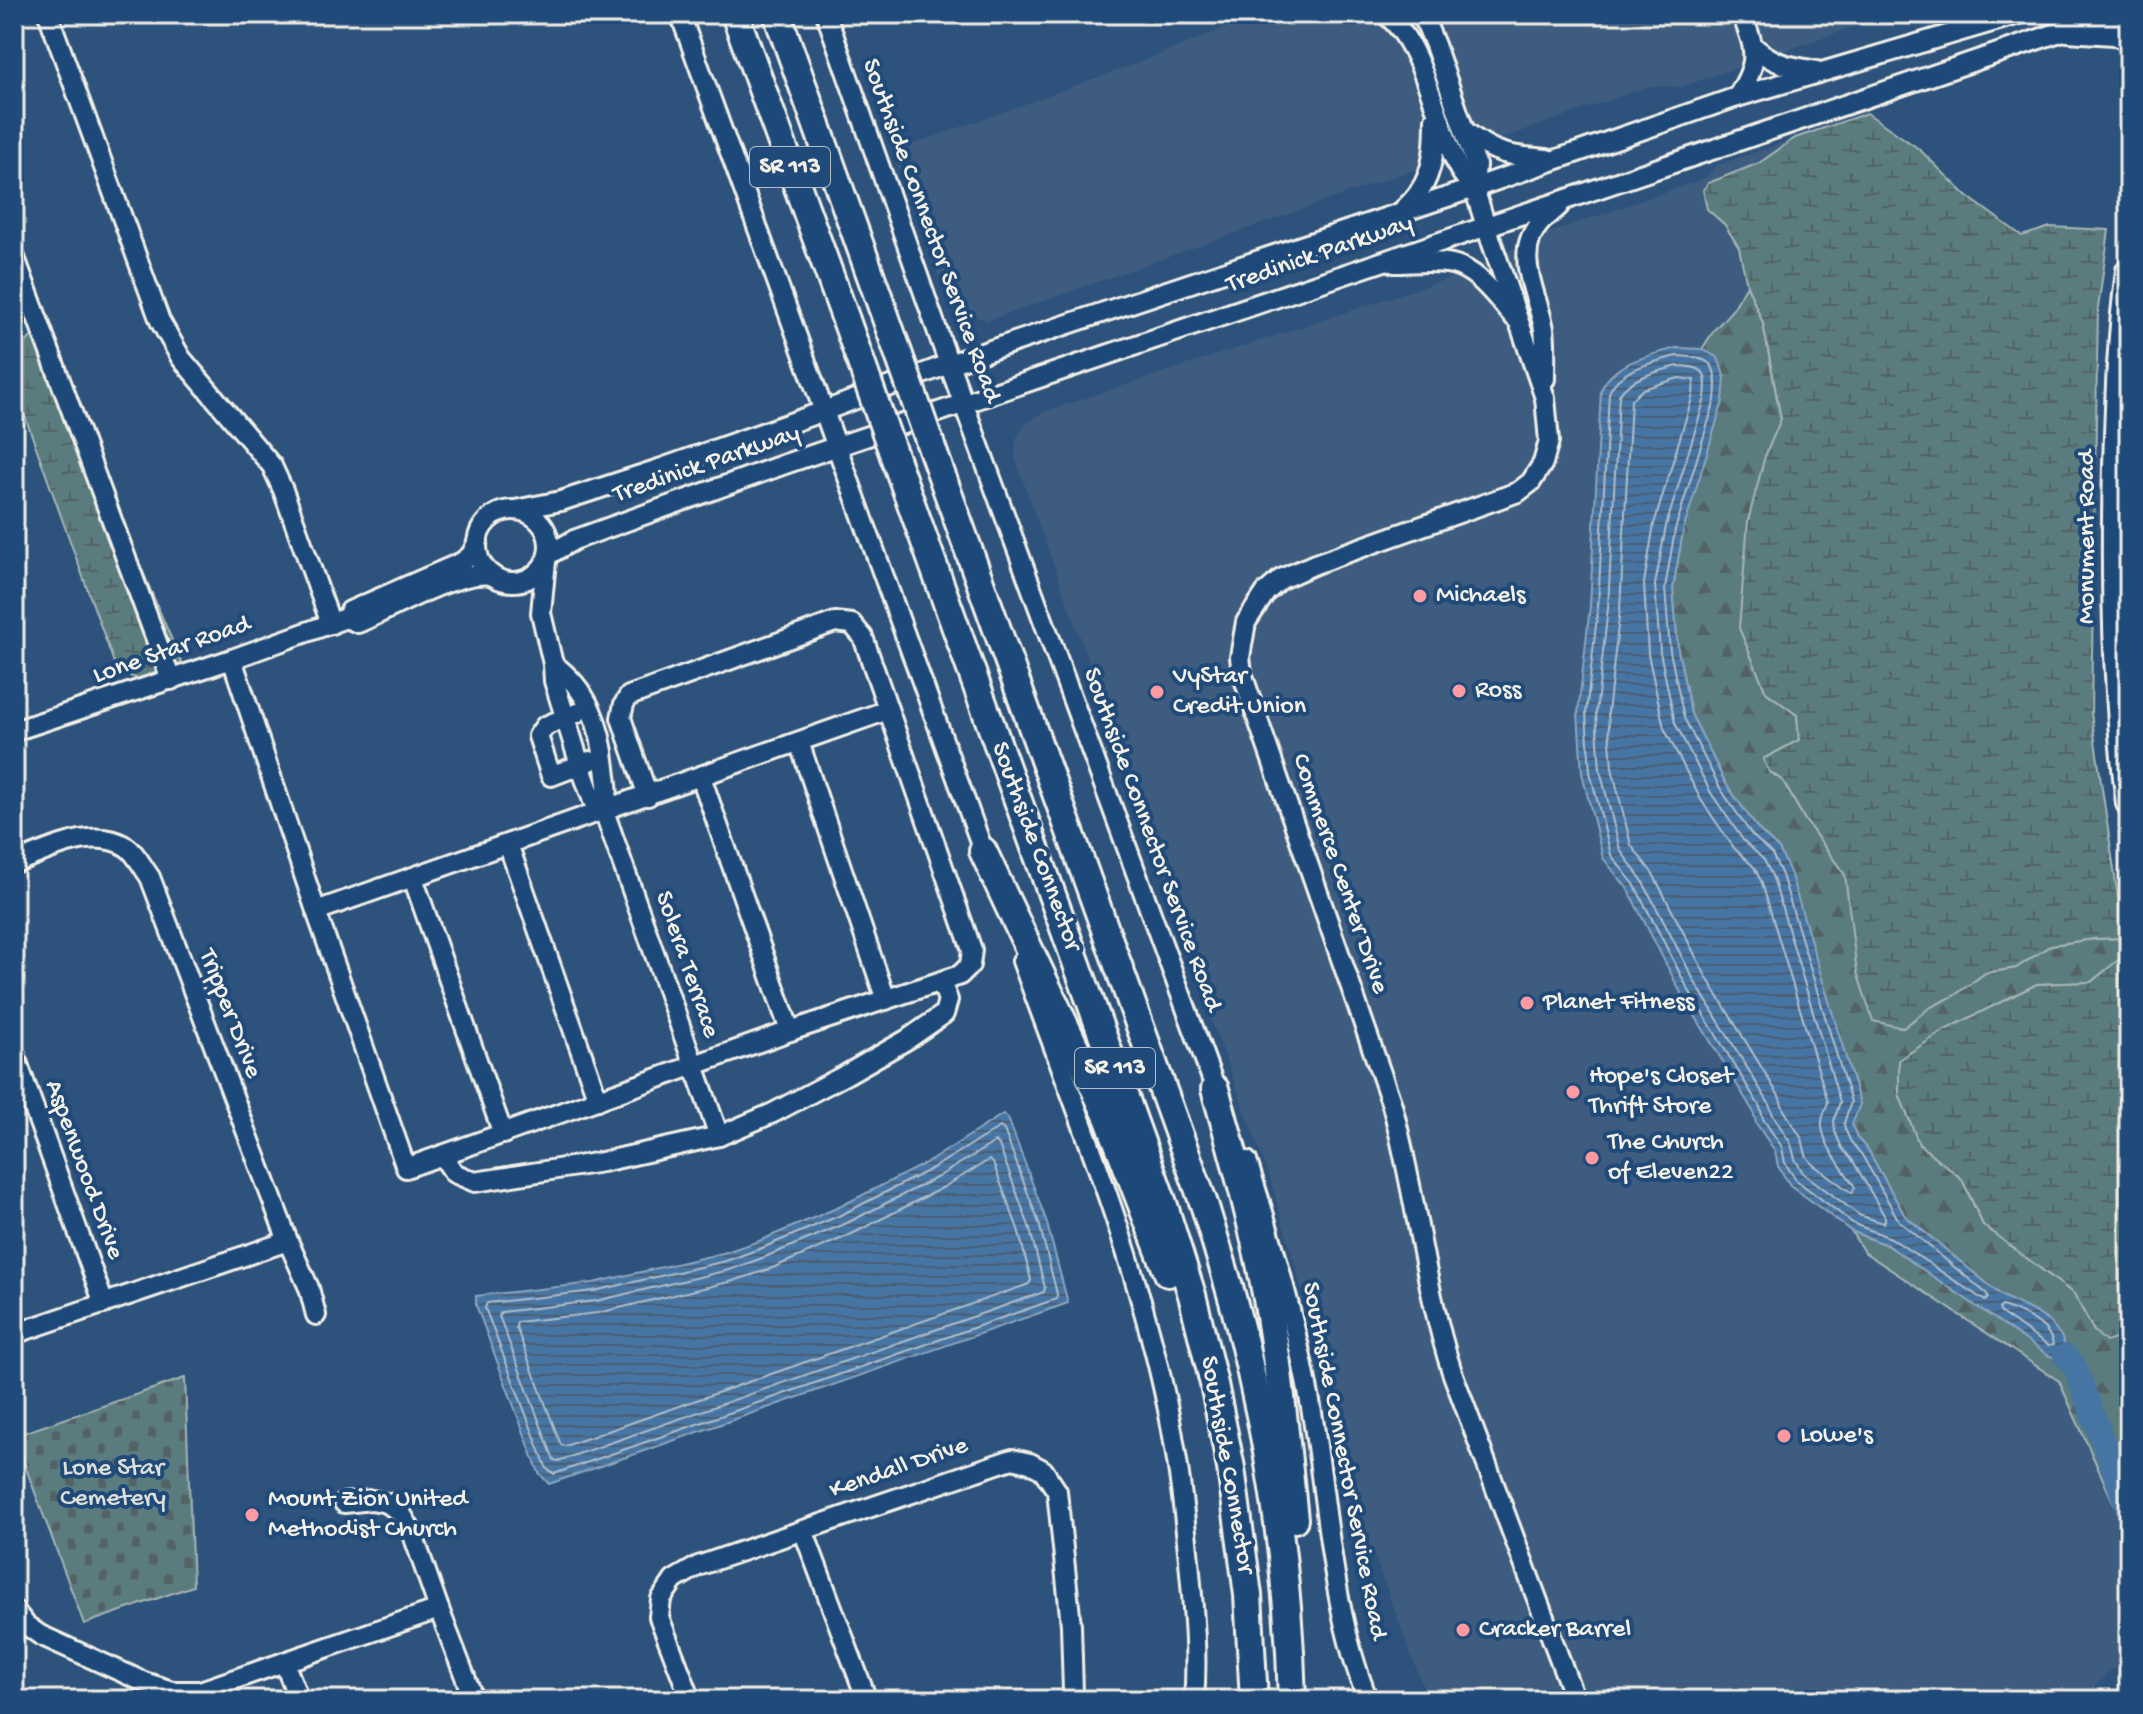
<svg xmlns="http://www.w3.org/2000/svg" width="2143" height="1714" viewBox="0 0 2143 1714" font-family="'Gochi Hand',sans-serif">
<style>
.built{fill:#3e5c7f}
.forest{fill:url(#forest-firs);stroke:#a7b6b4;stroke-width:2}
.wetland{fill:url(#wetland-marsh);stroke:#a7b6b4;stroke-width:2}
.cemetery{fill:url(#cemetery-stones);stroke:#a7b6b4;stroke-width:2}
.water{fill:url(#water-rules);stroke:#8ca6bf;stroke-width:2}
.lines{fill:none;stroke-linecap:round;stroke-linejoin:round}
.shore{stroke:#afbfcc;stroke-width:2}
.river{stroke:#4774a3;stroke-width:24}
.minor-casing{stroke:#f4f1e8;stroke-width:24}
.major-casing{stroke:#f4f1e8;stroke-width:30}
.highway-casing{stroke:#f4f1e8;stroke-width:32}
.minor{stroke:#1f4a7a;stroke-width:18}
.major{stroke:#1f4a7a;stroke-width:24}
.highway{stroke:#1f4a7a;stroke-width:26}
.highway-bridge-casing{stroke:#f4f1e8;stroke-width:32;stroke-linecap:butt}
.highway-bridge{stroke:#1f4a7a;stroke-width:26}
.poi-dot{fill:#ff9aa2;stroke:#1f4a7a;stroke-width:3}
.labels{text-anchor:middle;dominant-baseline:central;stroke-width:8;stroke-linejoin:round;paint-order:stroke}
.shield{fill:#1f4a7a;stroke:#b4bfc7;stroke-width:2}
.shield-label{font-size:24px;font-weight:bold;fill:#f4f1e8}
.street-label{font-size:26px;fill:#f4f1e8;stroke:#1f4a7a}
.poi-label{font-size:26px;fill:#f4f1e8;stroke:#1f4a7a;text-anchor:start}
.park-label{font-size:26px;fill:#dddfd8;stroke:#1f4a7a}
</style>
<defs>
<pattern id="forest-firs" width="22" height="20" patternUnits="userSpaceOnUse" patternTransform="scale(2)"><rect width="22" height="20" fill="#5a7b7f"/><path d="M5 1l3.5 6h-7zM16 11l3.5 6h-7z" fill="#526465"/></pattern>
<pattern id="wetland-marsh" width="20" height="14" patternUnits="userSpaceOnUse" patternTransform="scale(2)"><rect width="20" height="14" fill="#5a7b7f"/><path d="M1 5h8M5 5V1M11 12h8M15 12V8" fill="none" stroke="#526465"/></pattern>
<pattern id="cemetery-stones" width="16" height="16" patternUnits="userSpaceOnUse" patternTransform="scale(2)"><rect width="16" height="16" fill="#5a7b7f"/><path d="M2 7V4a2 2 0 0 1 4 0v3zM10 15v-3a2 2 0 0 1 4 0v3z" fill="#526465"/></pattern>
<pattern id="water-rules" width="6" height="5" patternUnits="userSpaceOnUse" patternTransform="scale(2)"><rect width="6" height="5" fill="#4774a3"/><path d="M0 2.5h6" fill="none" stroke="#485e74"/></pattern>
</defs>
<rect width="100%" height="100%" fill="#2d527c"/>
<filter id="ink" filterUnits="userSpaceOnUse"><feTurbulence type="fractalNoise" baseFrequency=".0125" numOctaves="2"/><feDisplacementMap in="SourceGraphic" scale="16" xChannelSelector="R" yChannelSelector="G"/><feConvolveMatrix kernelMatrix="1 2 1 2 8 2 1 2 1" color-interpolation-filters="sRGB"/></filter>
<g filter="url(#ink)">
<!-- built -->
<g class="built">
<polygon points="1259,14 1890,14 1681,87 1650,86 987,321 949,304 892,152 1156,56"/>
<polygon points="1795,138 1759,163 1708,183 1707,209 1725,225 1739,247 1747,285 1733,309 1714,330 1702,349 1676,348 1601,390 1590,606 1583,666 1603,858 1627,888 1681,993 1753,1111 1756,1123 1775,1151 1778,1166 1812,1203 1851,1231 1864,1252 2059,1381 2114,1504 2120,1507 2129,1505 2129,1657 2105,1675 2083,1700 1428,1700 1339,1461 1324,1380 1296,1268 1269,1175 1170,909 1168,879 1015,459 1016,439 1025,424 1043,412 1456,276 1543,235 1705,178 1718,165"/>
</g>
<!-- forest -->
<polygon class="forest" points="1747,285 1763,323 1781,420 1765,456 1766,692 1797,715 1799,740 1763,759 1769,771 1783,781 1805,820 1845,875 1903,1028 1929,1008 1955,995 1985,973 2016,968 2051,945 2094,939 2124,938 2127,957 2117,961 2091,982 2037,984 1945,1030 1899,1060 1899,1094 1919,1144 1962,1179 1983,1225 2074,1294 2094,1331 2129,1323 2129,1505 2120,1507 2114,1504 2059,1381 1864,1252 1851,1231 1887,1245 2050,1322 2035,1312 2002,1296 1905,1216 1868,1150 1857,1138 1852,1125 1779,849 1758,829 1726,784 1691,714 1678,650 1673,588 1683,531 1702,349 1714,330 1733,309"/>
<!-- wetland -->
<g class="wetland">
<polygon points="1867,113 1919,149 1967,196 2022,236 2050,227 2109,230 2098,308 2091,713 2124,938 2094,939 2051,945 2016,968 1985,973 1955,995 1929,1008 1903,1028 1873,1021 1857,972 1845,875 1805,820 1783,781 1769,771 1763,759 1799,740 1797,715 1766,692 1739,628 1748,521 1765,456 1781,419 1763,323 1747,285 1739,248 1725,225 1707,209 1703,190 1708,183 1759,163 1795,138"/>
<polygon points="39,328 183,666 138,679 117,671 14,386 14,356"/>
<polygon points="2127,957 2129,969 2129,1323 2119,1338 2106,1342 2094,1331 2074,1294 1983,1225 1962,1179 1919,1144 1899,1094 1899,1060 1945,1030 2037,984 2091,982 2117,961"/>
</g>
<!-- cemetery -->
<polygon class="cemetery" points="185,1378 193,1586 84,1624 14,1436"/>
<!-- water -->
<g class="water">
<path d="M1676,348L1702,349L1718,358L1725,378L1723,401L1683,531L1673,588L1678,650L1691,714L1726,784L1758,829L1779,849L1790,872L1860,1104L1852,1125L1857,1138L1868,1150L1905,1216L2002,1296L2035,1312L2050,1322L2061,1336L2068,1353L2063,1358L2049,1356L1887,1245L1851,1231L1790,1185L1778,1166L1775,1151L1756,1123L1753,1111L1681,993L1627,888L1603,858L1582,773L1578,713L1590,606L1601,390C1613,362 1648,356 1676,348Z"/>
<polygon points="1003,1114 1008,1118 1046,1220 1068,1303 549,1484 539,1473 476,1305 476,1296 593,1283 723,1253 759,1241 839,1207 930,1161"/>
</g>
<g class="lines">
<!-- shore -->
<g class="shore">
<path d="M1676,356C1712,357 1719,364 1715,400L1675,530L1665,588L1670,651L1684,718L1720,788L1751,834L1772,854L1782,875L1851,1102L1844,1123L1845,1129L1851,1142L1862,1155L1899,1221L1987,1294L1988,1298L1985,1301L1891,1238L1854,1224L1796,1180L1785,1163L1782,1147L1763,1119L1760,1107L1688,989L1634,884L1611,855L1590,772L1586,713L1598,607L1609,393C1619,368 1653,363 1676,356Z"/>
<path d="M1678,366C1705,367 1708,371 1705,398L1666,526L1655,585L1660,652L1675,723L1711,793L1743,840L1764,860L1773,878L1840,1102L1834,1121L1835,1132L1842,1148L1853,1161L1885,1217V1221L1883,1223L1859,1215L1803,1173L1795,1159L1791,1144L1773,1115L1768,1102L1696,984L1642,880L1620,850L1600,770L1596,713L1608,608L1619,395C1632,376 1657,372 1678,366Z"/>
<path d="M1679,378L1694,380L1693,395L1654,524L1644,583L1648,654L1664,728L1701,800L1734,848L1754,867L1762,883L1828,1102C1826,1108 1823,1115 1822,1121C1820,1143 1844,1169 1855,1187L1852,1193L1812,1164L1806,1155L1802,1139L1784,1110L1779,1096L1707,978L1653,874L1631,845L1612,768L1608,713L1620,609L1631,400L1643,389Z"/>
<polygon points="1000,1127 1004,1130 1039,1223 1057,1294 1056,1299 554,1474 547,1469 485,1308 487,1303 594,1291 726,1261 762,1248 843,1214 933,1168"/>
<polygon points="995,1142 999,1145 1029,1226 1045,1288 1044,1292 558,1461 554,1460 499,1316 501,1312 596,1301 729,1270 765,1257 847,1223 938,1177"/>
<polygon points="989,1160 993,1163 1018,1229 1031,1280 1029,1284 565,1446 561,1445 516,1327 517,1322 598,1313 733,1281 770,1269 852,1234 944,1187"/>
<path d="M2002,1306C2021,1312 2050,1324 2053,1345L2048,1346L2001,1313L1999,1309Z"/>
</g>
<!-- river -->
<polyline class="river" points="2065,1356 2075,1367 2129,1512"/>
<defs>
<g id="minor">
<polyline points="48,14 160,321 181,358 272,466 283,490 331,624"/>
<polyline points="680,14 987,861"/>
<polyline points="826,14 949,364 1219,1098"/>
<path d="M1385,14C1423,42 1437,126 1459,169C1463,176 1469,182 1474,188"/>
<path d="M1422,14L1435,45L1476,165L1474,188L1486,226L1545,398L1549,441L1543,463L1531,482L1518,492L1315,564L1281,579L1266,592L1246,622L1240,657L1242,673L1251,700L1392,1105C1416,1194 1424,1285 1452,1372L1575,1700"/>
<path d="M1754,47C1777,66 1789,66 1817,71"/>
<path d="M1737,97C1760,61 1756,52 1742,14"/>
<path d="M1465,131C1495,155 1510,156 1547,159"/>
<path d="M1402,211C1408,205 1415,199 1419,192C1434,171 1435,144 1435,119"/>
<polyline points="14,255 171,680"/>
<path d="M1394,263C1413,263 1434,260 1452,264C1479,270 1498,300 1515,318"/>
<path d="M1545,379C1545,363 1546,345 1544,329C1538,295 1512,254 1540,223C1545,217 1553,212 1559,206"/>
<polyline points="515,510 561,501 659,469 824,411 949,364 1474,188 1737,97 2019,14"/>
<circle cx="513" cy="546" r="36"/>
<path d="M478,541L471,555L462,562L350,611L346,618L358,623C392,609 458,569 492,575"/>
<polyline points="548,555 574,540 785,464 2113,14"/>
<polyline points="546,561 541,613 553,664"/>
<polyline points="232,659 316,911 406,1168 790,1031 960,975 970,965 972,950 863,637 852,624 835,622 629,696 624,704 621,718 648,796"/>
<path d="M553,664C589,690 601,726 605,768C607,786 610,794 604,811L593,801L580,765L554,681Z"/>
<polyline points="577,713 545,726 538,736 551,776 590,761"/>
<polyline points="14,731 232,659 346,618"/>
<polyline points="799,742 886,1000"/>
<polyline points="701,777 790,1031"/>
<polyline points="604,811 719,1136"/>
<polyline points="508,844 598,1100"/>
<path d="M14,863C48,851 92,825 127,847C136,853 143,868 150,877L288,1241L309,1288L316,1315"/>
<polyline points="413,878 503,1134"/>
<polyline points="316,911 888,710"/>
<path d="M1022,961C1075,1107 1135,1252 1167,1405C1178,1456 1184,1509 1189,1561C1193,1607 1198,1653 1194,1700"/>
<polyline points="14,1053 104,1304"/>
<polyline points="442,1155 454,1173 475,1182 602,1162 719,1136 773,1113 847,1074 908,1039 944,1014 948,1000 941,982"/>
<path d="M1247,1161C1272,1238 1294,1317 1309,1396C1328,1497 1329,1604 1368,1700"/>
<polyline points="14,1334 288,1241"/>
<polyline points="344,1503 372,1500 387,1503 401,1513 412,1532 439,1609 474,1700"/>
<polyline points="803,1530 867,1700"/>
<polyline points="14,1610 26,1625 40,1635 144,1682 172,1691 200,1691 439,1609"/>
<polyline points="284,1662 299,1700"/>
<polyline points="691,1700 659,1617 661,1599 674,1580 698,1566 1012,1459 1030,1463 1043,1470 1057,1491 1071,1625 1073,1692 1071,1700"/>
</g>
<g id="major">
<polyline points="2068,29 2114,32 2129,38"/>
<path d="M2129,271C2120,335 2118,401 2116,466C2113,579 2115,691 2129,803"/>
</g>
<g id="highway">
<polyline points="735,14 846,320"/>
<polyline points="777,14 882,307"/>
<path d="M930,443L1205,1207C1222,1263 1240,1320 1252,1378C1276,1483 1289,1592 1292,1700"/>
<polyline points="894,456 1164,1206 1192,1295 1214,1384 1231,1468 1248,1595 1254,1700"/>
<polyline points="983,851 1108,1117 1168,1273"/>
<path d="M1215,1089C1235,1159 1254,1228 1267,1299C1280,1371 1286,1446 1294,1519"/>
</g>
</defs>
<!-- minor casing -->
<use href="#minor" class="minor-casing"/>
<!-- major casing -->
<use href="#major" class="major-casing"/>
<!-- highway casing -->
<use href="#highway" class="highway-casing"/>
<!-- minor -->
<use href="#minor" class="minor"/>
<!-- major -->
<use href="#major" class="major"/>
<!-- highway -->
<use href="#highway" class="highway"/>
<defs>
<g id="highway-bridge">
<polyline points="882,307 930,443"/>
<polyline points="846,320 894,456"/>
</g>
</defs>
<!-- highway-bridge casing -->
<use href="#highway-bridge" class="highway-bridge-casing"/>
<!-- highway-bridge -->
<use href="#highway-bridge" class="highway-bridge"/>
</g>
</g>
<!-- markers -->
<g class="poi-dot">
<circle cx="1420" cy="596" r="8"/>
<circle cx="1459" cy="691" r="8"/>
<circle cx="1157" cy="692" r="8"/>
<circle cx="1527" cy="1003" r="8"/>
<circle cx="1573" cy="1092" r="8"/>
<circle cx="1592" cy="1158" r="8"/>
<circle cx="1784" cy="1436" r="8"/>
<circle cx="252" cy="1515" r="8"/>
<circle cx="1463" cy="1630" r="8"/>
</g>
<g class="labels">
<!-- shield labels -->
<g class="shield">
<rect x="750" y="147" width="80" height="40" rx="6"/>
<rect x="1075" y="1048" width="80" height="40" rx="6"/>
</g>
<g class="shield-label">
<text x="790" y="167">SR 113</text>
<text x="1115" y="1068">SR 113</text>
</g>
<!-- street labels -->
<g class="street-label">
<text transform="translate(930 231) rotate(70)">Southside Connector Service Road</text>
<text transform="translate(1320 255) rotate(-19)">Tredinick Parkway</text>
<text transform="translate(707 465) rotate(-19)">Tredinick Parkway</text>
<text transform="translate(2088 537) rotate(-90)">Monument Road</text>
<text transform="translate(172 651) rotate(-19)">Lone Star Road</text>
<text transform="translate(1151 840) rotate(70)">Southside Connector Service Road</text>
<text transform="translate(1035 847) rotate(70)">Southside Connector</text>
<text transform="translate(1339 874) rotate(71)">Commerce Center Drive</text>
<text transform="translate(686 965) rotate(71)">Solera Terrace</text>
<text transform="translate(229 1014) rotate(69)">Tripper Drive</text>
<text transform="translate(83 1170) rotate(70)">Aspenwood Drive</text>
<text transform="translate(1343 1461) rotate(79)">Southside Connector Service Road</text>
<text transform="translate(1226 1465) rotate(80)">Southside Connector</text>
<text transform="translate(899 1469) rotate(-19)">Kendall Drive</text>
</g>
<!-- poi labels -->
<g class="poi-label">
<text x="1436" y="596">Michaels</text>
<text x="1173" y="677">VyStar<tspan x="1173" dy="30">Credit Union</tspan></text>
<text x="1475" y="691">Ross</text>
<text x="1543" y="1003">Planet Fitness</text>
<text x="1589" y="1077">Hope's Closet<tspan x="1589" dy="30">Thrift Store</tspan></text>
<text x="1608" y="1143">The Church<tspan x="1608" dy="30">of Eleven22</tspan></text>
<text x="1800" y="1436">Lowe's</text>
<text x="268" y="1500">Mount Zion United<tspan x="268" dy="30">Methodist Church</tspan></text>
<text x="1479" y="1630">Cracker Barrel</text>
</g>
<!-- park labels -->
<g class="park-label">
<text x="113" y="1469">Lone Star<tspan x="113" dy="30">Cemetery</tspan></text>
</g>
</g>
<!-- margin -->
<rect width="2143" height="1714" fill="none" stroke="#1f4a7a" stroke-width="48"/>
<rect x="24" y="24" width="2095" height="1666" fill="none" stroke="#f4f1e8" stroke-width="3" filter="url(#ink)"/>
</svg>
